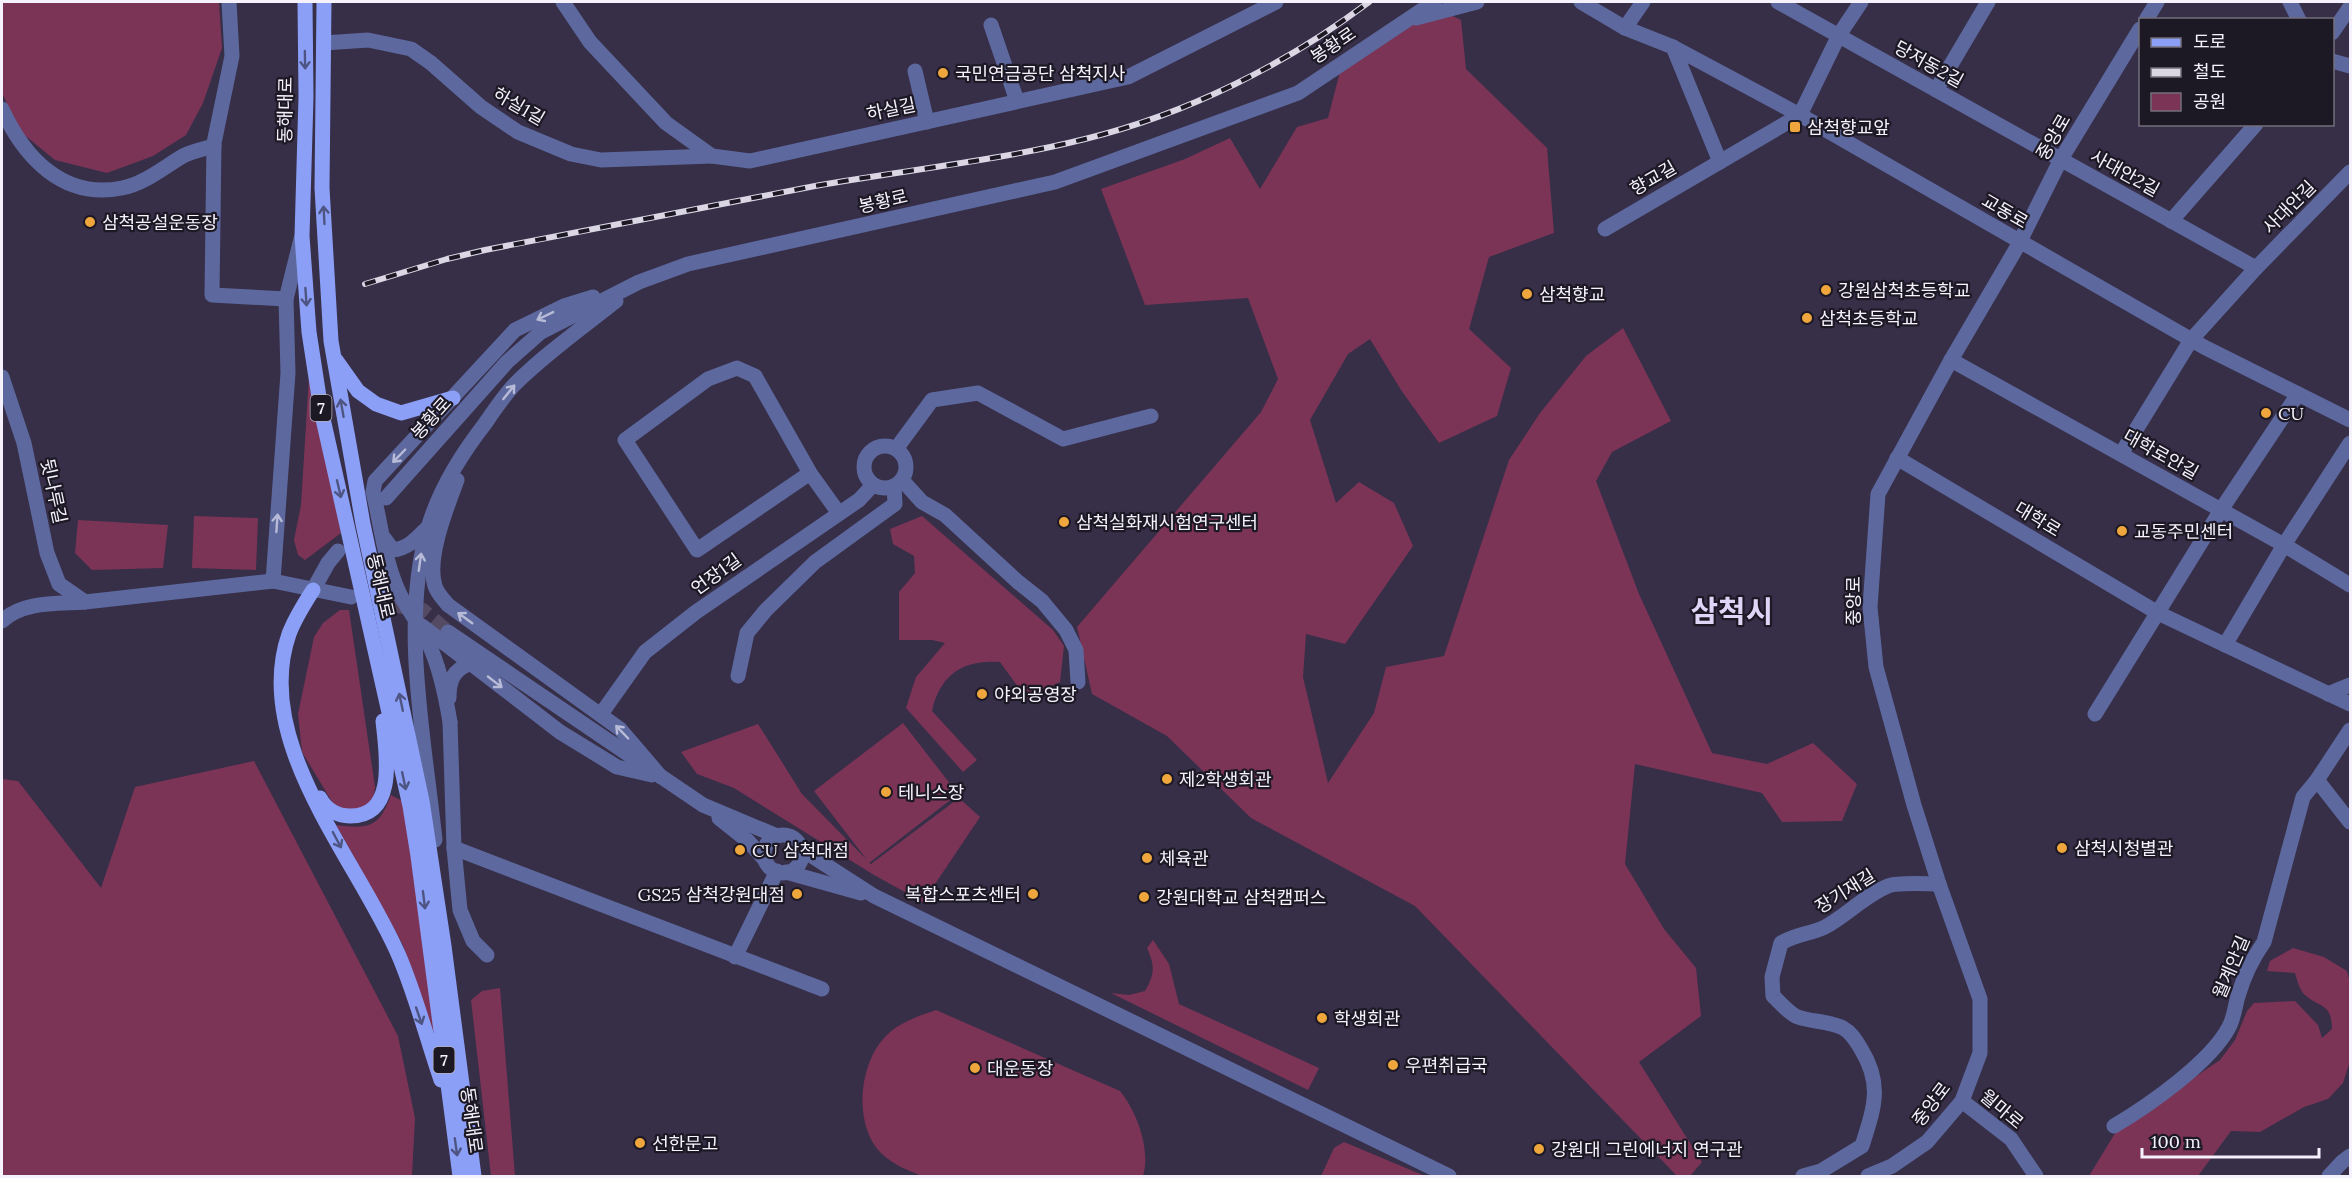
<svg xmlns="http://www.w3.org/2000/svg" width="2352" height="1178" viewBox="0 0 2352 1178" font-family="Lora,'Noto Sans KR',serif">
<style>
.green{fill:#7b3456}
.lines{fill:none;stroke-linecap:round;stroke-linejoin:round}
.tertiary-tunnel{stroke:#544b63;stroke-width:15;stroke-dasharray:15 8;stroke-linecap:butt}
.minor{stroke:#5d699e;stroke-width:15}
.tertiary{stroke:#5d699e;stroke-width:15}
.primary{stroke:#8b9ff6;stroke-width:15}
.rail-casing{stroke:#dad6e3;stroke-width:6}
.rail{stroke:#1c1824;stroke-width:4;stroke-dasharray:11;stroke-linecap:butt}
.oneway{stroke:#4e5582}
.oneway2{stroke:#b8bbd7}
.poi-dot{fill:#efa73d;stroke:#1c1824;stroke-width:2}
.labels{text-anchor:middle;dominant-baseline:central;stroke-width:4.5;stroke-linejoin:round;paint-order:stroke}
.shield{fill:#1c1824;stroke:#b4b1bc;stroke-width:1.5}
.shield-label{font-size:16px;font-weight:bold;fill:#f5f2fd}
.street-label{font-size:18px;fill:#f5f2fd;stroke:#1c1824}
.poi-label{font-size:18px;fill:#f5f2fd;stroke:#1c1824;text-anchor:start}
.town-label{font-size:30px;font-weight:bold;fill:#dfd5f7;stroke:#1c1824}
</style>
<rect width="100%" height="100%" fill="#372e48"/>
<!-- green -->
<g class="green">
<polygon points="2,2 219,2 222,48 203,103 186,135 153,156 107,173 55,160 17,129 2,92"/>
<polygon points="1440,10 1461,20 1466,69 1547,148 1554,233 1489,257 1469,329 1511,368 1497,416 1439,443 1401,390 1370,339 1348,354 1310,420 1336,503 1359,482 1394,503 1413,546 1345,644 1306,634 1303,677 1328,783 1374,713 1386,667 1444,656 1509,460 1540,413 1586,356 1623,328 1671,421 1612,452 1596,481 1639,594 1712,753 1767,764 1813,743 1857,784 1842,821 1782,822 1762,793 1635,764 1625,864 1664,929 1696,968 1701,1016 1639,1062 1702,1162 1690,1176 1677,1176 1415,906 1251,818 1167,736 1092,694 1077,627 1261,412 1278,379 1248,298 1145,305 1101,189 1185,159 1230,138 1260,189 1297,127 1328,118 1343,60"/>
<polygon points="309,376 341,533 305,560 298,555 294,540 301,505"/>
<polygon points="194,516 258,518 256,570 192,568"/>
<path d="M922,516L1053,630L1064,646L1060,682L1044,689L1028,701L1000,662C964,659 940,674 932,711L977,760L963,772L906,708L916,677L945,643L932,640H899V592L915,573L914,556L893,544L890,529Z"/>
<polygon points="78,520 168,525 163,568 92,570 75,553"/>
<path d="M340,610H349L375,787C373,805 365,809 348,813L334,805L302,752L298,714L314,637L323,623Z"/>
<polygon points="903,723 958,794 869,863 871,864 959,798 980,817 923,902 874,875 734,788 697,774 681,752 758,724 802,794 867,860 814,791"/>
<polygon points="254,761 398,1036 415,1118 412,1176 2,1176 2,779 18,781 101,888 135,787"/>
<path d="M391,795L404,802L435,1031L430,1030L403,945L336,825C369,829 379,828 391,795Z"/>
<path d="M1153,940L1169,964L1179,1004L1319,1068L1308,1090L1111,993L1129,995L1145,991C1155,974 1155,966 1147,948Z"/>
<path d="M2293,948L2324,957L2347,971L2350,983V1061L2343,1083L2328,1099L2304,1107L2260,1132L2231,1131L2198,1176H2089L2117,1130L2220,1060L2235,1040L2247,1011L2254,1003L2295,1001L2318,1025L2322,1038L2332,1029C2331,1002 2321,1009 2305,995C2300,991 2297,980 2295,973L2267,971L2270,961Z"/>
<polygon points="500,988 515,1176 491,1176 471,1000 482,991"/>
<path d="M936,1010L1120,1091C1137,1112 1151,1150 1143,1176H922C907,1170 894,1165 882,1154C852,1126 859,1061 887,1035C900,1022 919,1016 936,1010Z"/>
<polygon points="1344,1142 1425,1176 1321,1176 1334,1148"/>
</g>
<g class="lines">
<!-- tertiary-tunnel -->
<polyline class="tertiary-tunnel" points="369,600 422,610 448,632"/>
<!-- minor -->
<g class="minor">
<polyline points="229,2 232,56 214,143 212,295 286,299 301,239"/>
<polyline points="1778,2 2256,268"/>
<polyline points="2290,2 2299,20"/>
<polyline points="991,25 1017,101"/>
<polyline points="1625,28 1643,2"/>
<polyline points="2332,33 2350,7"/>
<polyline points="324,43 368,40 411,49 431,63 481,107 518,132 571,154 601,160 712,156"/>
<polyline points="1673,47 1720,162"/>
<polyline points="2332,61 2350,66"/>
<polyline points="915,71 927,122"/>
<polyline points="1936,90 1988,2"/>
<path d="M2,109C24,157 63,200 122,188C144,184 164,167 183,156C193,151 204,149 214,146"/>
<polyline points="2171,221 2256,124"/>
<polyline points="1605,229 1800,115 1839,35 1861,2"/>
<polyline points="1951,360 2284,545 2350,585"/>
<circle cx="885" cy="467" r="21"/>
<polyline points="896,449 932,400 978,393 1063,439 1151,416"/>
<polyline points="2121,454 2191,340 2256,268 2350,172"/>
<polyline points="1897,458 2158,613 2350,704"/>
<polyline points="810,473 697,550 625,440 708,379 737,368 755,376 810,473 838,512"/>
<polyline points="902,480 922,502 945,515 1018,582 1042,601 1066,630 1076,650 1078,682"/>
<polyline points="273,581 288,373 286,299"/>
<path d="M2,621C23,601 57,604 85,602"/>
<polyline points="2225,645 2284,545 2350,443"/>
<polyline points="738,676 747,633 766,610 815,562 895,504 894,486"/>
<polyline points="2328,694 2350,685"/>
<polyline points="601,714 645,652 696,612 859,500 873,485"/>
<polyline points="450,722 454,848 460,910 473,941 487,955"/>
<polyline points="2350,730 2317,780 2350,822"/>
<polyline points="454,848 822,989"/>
<polyline points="735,957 777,871"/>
<polyline points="1962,1101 2011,1139 2036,1176"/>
<path d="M2114,1126C2148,1106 2211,1062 2229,1027C2234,1018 2235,1006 2238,996C2244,976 2252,959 2264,942L2303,797L2317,780"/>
<path d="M1803,1176L1821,1171L1862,1146C1874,1108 1883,1085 1861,1049C1856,1041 1852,1033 1843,1028C1829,1021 1812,1022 1798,1017C1789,1014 1780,1002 1773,996L1772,977L1781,943C1796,934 1810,934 1825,927C1847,915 1864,896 1888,886C1899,882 1925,884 1939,884"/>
<polyline points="2329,1176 2342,1162 2350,1156"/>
</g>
<!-- tertiary -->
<g class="tertiary">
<polyline points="563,2 590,42 666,123 712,156 750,161 1128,77 1276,2"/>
<polyline points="1581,2 1625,28 1673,47 1800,115 2204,347 2350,420"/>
<polyline points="1416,18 1477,2"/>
<polyline points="2146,20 2157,2"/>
<polyline points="2,377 24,443 47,553 59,584 85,602 273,581 351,597"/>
<path d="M457,480C447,507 426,558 435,586C437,593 443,599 448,605L620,729L661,777"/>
<polyline points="386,498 507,362 541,332 639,282 688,264 1055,182 1298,93 1434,2"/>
<path d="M384,538L393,550C409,548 417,538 427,528"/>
<polyline points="313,590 328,563 338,551"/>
<polyline points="422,626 560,732 617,767 652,775"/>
<polyline points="448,632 703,805 777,836"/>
<path d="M449,698C449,680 453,670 471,663"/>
<polyline points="2095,714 2221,510 2298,394"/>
<path d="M450,722C445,693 439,664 426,638C418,621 405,607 398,590C384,559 381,524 373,492L375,481L515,330L564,306L593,297"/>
<polyline points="719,818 748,841 766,861"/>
<circle cx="783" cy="854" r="19"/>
<path d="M435,840C425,743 400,623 428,528C439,490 460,456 484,425C493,412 503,397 514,385C545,354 582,328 616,301"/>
<polyline points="801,849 874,896 1449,1176"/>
<polyline points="786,872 861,893"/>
<polyline points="1868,1176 1892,1166 1927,1142 1962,1101 1980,1053 1980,999 1939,884 1914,805 1876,667 1870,607 1878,494 1951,360 2016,249 2061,159 2140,29"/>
</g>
<!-- primary -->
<g class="primary">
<polyline points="305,2 306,97 302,236 309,332 321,410 410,806 418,856 460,1176"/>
<polyline points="324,2 322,188 331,341 363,524 422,801 444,946 474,1176"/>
<polyline points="336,360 358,391 376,404 401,413 453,398"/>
<path d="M313,590C304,604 295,618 289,634C251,743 358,860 399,956C416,996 427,1039 441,1080"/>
<path d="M320,798C326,809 337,816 350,816C398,816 386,752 383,721"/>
</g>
<defs>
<path id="rail" d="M365,284L447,259L485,250C595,229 705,207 815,186C905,170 997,161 1085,139C1187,114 1285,65 1369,2"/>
</defs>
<!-- rail casing -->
<use href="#rail" class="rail-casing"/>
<!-- rail -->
<use href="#rail" class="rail"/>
</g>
<!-- one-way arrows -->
<defs><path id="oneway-shaft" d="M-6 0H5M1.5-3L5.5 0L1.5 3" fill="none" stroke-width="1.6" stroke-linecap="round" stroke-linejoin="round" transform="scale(1.5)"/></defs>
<g class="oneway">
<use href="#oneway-shaft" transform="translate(305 60) rotate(89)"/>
<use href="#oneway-shaft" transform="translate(324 215) rotate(-93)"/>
<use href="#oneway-shaft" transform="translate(306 297) rotate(86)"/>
<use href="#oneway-shaft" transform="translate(342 408) rotate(-100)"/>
<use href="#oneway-shaft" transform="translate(339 489) rotate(77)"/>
<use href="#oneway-shaft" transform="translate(401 702) rotate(-102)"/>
<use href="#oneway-shaft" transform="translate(404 781) rotate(78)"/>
<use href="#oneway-shaft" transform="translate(337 840) rotate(62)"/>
<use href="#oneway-shaft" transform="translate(424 900) rotate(83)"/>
<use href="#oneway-shaft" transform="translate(419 1016) rotate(71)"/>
<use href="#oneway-shaft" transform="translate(456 1147) rotate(82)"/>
</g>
<g class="oneway2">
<use href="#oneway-shaft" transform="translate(545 316) rotate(154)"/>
<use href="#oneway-shaft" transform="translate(509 392) rotate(-51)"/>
<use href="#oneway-shaft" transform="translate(399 456) rotate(134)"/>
<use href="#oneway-shaft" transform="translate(277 523) rotate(-86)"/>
<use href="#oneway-shaft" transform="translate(420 562) rotate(-82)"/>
<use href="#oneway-shaft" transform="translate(465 618) rotate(-144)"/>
<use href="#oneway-shaft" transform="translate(495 682) rotate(38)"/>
<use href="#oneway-shaft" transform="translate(622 732) rotate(-134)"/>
</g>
<!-- markers -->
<g class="poi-dot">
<circle cx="943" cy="73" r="6"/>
<rect x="1789" y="121" width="12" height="12" rx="3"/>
<circle cx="90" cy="222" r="6"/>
<circle cx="1826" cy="290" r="6"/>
<circle cx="1527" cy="294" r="6"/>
<circle cx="1807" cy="318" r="6"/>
<circle cx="2266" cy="413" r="6"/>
<circle cx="1064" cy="522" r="6"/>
<circle cx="2122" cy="531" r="6"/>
<circle cx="982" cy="694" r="6"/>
<circle cx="1167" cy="779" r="6"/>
<circle cx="886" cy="792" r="6"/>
<circle cx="2062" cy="848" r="6"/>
<circle cx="740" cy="850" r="6"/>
<circle cx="1147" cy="858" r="6"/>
<circle cx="797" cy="894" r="6"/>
<circle cx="1033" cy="894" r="6"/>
<circle cx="1144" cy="897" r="6"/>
<circle cx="1322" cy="1018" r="6"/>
<circle cx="1393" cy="1065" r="6"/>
<circle cx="975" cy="1068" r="6"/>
<circle cx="640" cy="1143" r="6"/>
<circle cx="1539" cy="1149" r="6"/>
</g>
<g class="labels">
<!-- shield labels -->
<g class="shield">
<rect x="310.5" y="395" width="21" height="26" rx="4.5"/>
<rect x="433.5" y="1047" width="21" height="26" rx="4.5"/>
</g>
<g class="shield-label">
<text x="321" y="408">7</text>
<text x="444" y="1060">7</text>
</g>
<!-- street labels -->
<g class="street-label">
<text transform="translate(1333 45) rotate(-34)">봉황로</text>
<text transform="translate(1929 64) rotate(29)">당저동2길</text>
<text transform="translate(519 106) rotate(30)">하실1길</text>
<text transform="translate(891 109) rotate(-12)">하실길</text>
<text transform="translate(285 110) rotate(-89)">동해대로</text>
<text transform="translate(2053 137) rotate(-60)">중앙로</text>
<text transform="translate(2125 173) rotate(29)">사대안2길</text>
<text transform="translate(1653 178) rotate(-30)">향교길</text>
<text transform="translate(883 201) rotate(-13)">봉황로</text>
<text transform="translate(2289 207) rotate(-45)">사대안길</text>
<text transform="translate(2005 211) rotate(30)">교동로</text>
<text transform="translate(431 418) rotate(-48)">봉황로</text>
<text transform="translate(2161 454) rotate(29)">대학로안길</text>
<text transform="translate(54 491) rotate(78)">뒷나루길</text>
<text transform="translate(2038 519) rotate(31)">대학로</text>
<text transform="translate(716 574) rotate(-36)">언장1길</text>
<text transform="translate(381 586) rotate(77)">동해대로</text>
<text transform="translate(1853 601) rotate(-90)">중앙로</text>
<text transform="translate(1845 891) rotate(-32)">장기재길</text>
<text transform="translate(2231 967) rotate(-67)">월계안길</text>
<text transform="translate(1931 1104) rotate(-53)">중앙로</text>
<text transform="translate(2002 1109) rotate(40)">월마로</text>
<text transform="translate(472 1120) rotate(82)">동해대로</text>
</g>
<!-- poi labels -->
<g class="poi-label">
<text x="955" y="73">국민연금공단 삼척지사</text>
<text x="1807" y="127">삼척향교앞</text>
<text x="102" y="222">삼척공설운동장</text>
<text x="1838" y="290">강원삼척초등학교</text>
<text x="1539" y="294">삼척향교</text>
<text x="1819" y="318">삼척초등학교</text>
<text x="2278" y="413">CU</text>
<text x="1076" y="522">삼척실화재시험연구센터</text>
<text x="2134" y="531">교동주민센터</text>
<text x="994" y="694">야외공영장</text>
<text x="1179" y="779">제2학생회관</text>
<text x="898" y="792">테니스장</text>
<text x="2074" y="848">삼척시청별관</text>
<text x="752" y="850">CU 삼척대점</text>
<text x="1159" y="858">체육관</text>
<text x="785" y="894" text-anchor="end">GS25 삼척강원대점</text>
<text x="1021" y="894" text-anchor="end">복합스포츠센터</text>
<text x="1156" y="897">강원대학교 삼척캠퍼스</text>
<text x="1334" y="1018">학생회관</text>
<text x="1405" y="1065">우편취급국</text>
<text x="987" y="1068">대운동장</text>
<text x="652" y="1143">선한문고</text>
<text x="1551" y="1149">강원대 그린에너지 연구관</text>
</g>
<!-- town labels -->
<g class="town-label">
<text x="1732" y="611">삼척시</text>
</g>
</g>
<!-- border -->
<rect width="2352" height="1178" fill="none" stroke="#f5f2fd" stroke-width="6"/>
<!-- legend -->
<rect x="2139" y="18" width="195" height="108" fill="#1c1824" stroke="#736f7b" stroke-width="1.5"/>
<rect x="2151" y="38" width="30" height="9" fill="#8b9ff6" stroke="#736f7b" stroke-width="1.5"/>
<text x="2193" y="48" font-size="18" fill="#f5f2fd">도로</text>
<rect x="2151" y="68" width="30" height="9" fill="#dad6e3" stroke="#736f7b" stroke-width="1.5"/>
<text x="2193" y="78" font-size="18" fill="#f5f2fd">철도</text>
<rect x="2151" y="93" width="30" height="18" fill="#7b3456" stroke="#736f7b" stroke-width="1.5"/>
<text x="2193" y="108" font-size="18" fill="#f5f2fd">공원</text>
<!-- scale -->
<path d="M2142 1148v9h177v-9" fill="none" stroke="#f5f2fd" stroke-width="3"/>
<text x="2151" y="1148" font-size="18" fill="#f5f2fd" stroke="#1c1824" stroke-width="4.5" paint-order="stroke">100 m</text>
</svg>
